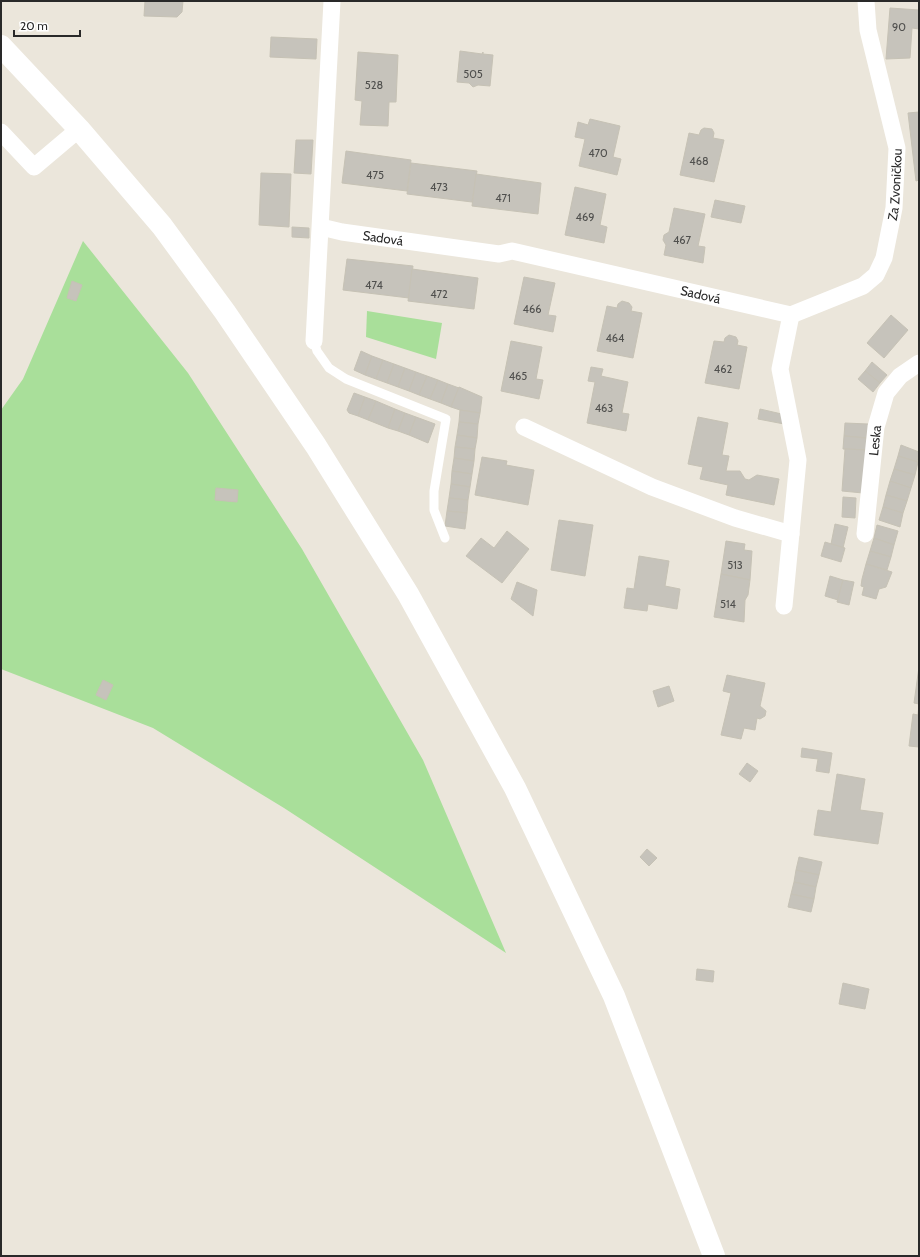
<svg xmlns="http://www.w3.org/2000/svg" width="920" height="1257" viewBox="0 0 920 1257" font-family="Cabin,sans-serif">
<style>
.green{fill:#a9df9a}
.building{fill:#c6c3bb;stroke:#c6c2b5}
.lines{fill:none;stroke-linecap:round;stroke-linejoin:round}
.lane{stroke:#fff;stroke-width:9}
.street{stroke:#fff;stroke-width:17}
.secondary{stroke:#fff;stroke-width:22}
.labels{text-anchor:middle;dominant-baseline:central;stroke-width:3.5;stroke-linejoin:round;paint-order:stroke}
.number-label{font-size:11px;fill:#50504e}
.street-label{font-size:13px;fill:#292929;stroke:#fff}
</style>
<rect width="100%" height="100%" fill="#ebe6db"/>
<!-- green -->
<g class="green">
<polygon points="83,241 188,373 302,549 423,760 506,953 284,808 153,728 1,669 1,410 23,379"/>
<polygon points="367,311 442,323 436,359 366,337"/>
</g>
<!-- building -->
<g class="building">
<polygon points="145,1 183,1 182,12 177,17 144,16"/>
<polygon points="890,8 919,10 919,29 912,28 910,58 886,59"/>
<polygon points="271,37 317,39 316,59 270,57"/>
<polygon points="460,51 482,54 483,52 483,54 493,55 490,86 478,85 473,87 469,83 457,82"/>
<polygon points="358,52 398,55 396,102 389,102 388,126 360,125 362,101 355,100"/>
<polygon points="919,112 919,180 916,181 908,113"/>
<polygon points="590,119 620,126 613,157 621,159 617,175 579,166 585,139 575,137 578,122 588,125"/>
<polygon points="704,128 712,129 714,133 713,138 724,140 714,182 680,175 689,133 699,135 701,130"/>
<polygon points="296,140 313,140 311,174 294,173"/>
<polygon points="346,151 411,160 407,191 342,183"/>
<polygon points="411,163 477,171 472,202 407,194"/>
<polygon points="261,173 291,174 289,227 259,225"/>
<polygon points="476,174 541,183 538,214 472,206"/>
<polygon points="575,187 606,194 600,225 607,227 604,243 565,235"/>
<polygon points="715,200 745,206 741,223 711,217"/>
<polygon points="674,208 705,214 698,246 705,247 703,263 664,255 666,245 663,240 664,235 669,232"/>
<polygon points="292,227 309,228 309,238 292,237"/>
<polygon points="347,259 413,266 409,298 343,290"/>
<polygon points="412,269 478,278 474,309 408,301"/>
<polygon points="524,277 555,283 548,315 556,316 553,332 514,324"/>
<polygon points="72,281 82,285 76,301 67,298"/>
<polygon points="622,301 629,303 632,307 631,311 642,313 633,358 597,351 607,306 617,308 618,304"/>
<polygon points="891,315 908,330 884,358 867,343"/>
<polygon points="729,335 736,337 738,341 737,345 747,347 739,389 705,383 714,341 724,342 725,338"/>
<polygon points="511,341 542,347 536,379 543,380 539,399 501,391"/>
<polygon points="361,351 372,356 365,375 354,370"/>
<polygon points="372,356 383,360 376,379 365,375"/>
<polygon points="383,360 394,364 387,383 376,379"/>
<polygon points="872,362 887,375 880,383 865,371"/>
<polygon points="394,364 405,368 398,387 387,383"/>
<polygon points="591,367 603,369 601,376 628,382 622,413 629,414 626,431 587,423 595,382 588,381"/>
<polygon points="405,368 416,372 409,391 398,387"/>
<polygon points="865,371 880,383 873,392 858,379"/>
<polygon points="416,372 427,376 419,395 409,391"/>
<polygon points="427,376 438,380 430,399 419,395"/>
<polygon points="438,380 448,384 441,403 430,399"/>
<polygon points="448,384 459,388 451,407 441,403"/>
<polygon points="459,387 482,397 480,413 460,410 451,407"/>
<polygon points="354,393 365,397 358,416 349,413 347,410"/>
<polygon points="365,397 376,401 368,420 358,416"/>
<polygon points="376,401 395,409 388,428 368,420"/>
<polygon points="395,409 405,413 398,431 388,428"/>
<polygon points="760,409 786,415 784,424 758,419"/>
<polygon points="460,410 480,413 478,424 459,422"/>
<polygon points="405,413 416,417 409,435 398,431"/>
<polygon points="416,417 435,424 428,443 409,435"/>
<polygon points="698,417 728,423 722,455 729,456 726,471 740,471 745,479 749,480 757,475 779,479 774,505 726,495 728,485 700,479 703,467 688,464"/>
<polygon points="459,422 478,424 477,438 457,435"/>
<polygon points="845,423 868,424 867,438 844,436"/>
<polygon points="457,435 477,438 475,449 455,447"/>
<polygon points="844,436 867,438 867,450 843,449"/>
<polygon points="901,445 919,452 917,462 898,456"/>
<polygon points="455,447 475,449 474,461 454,458"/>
<polygon points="845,449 867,450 863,493 842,491"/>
<polygon points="898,456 918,462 915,475 894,469"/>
<polygon points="482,457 507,461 506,465 534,470 528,505 475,495"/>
<polygon points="454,458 474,461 472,474 452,471"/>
<polygon points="894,469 915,475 911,488 890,481"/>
<polygon points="452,471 472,474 470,487 451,484"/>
<polygon points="890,481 911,488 907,501 886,495"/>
<polygon points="451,484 470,487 468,500 449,498"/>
<polygon points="216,488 238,490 237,502 215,500"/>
<polygon points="886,495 907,501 903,513 883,507"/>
<polygon points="843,497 856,498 855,518 842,517"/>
<polygon points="449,498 468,500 467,513 447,511"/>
<polygon points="883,507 903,513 900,527 879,520"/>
<polygon points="447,511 467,513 465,529 445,526"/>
<polygon points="559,520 593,525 585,576 551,570"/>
<polygon points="835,524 848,527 843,548 831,544"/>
<polygon points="877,525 898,531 894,545 874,538"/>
<polygon points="507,531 529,549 502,583 466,556 481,538 494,548"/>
<polygon points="874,538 894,545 891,557 870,551"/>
<polygon points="726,541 745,544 744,550 752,551 750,580 721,574"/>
<polygon points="825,542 845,548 841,562 821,556"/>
<polygon points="870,551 891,557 887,570 866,564"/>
<polygon points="639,556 669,561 665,586 680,589 677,609 648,604 647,611 624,608 627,588 634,589"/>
<polygon points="866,564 892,572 886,587 879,589 876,599 862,595 864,587 861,586 862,579"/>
<polygon points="721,574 750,580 748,595 745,600 744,622 714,617"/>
<polygon points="830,576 843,580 838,600 825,596"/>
<polygon points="843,580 854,582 849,605 837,602"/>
<polygon points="517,582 537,590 533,616 511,599"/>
<polygon points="919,667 919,704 914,703"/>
<polygon points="727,675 765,683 760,706 766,711 765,716 760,719 757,718 755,730 744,728 741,739 721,735 731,693 723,691"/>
<polygon points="103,680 113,685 106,700 96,695"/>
<polygon points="669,686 674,701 658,707 653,691"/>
<polygon points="919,704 919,747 909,746 913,714 918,715"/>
<polygon points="802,748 832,753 829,773 816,771 818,759 801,757"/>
<polygon points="747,763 758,771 750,782 739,774"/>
<polygon points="837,774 865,779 860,810 883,813 878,844 814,835 818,810 831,812"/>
<polygon points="647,849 657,858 649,866 640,857"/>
<polygon points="799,857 822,862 819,875 796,870"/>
<polygon points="796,870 819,875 816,887 794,882"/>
<polygon points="794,882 816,887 814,899 791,894"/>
<polygon points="791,894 814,899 811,912 788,907"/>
<polygon points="697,969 714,971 713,982 696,980"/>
<polygon points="843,983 869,989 865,1009 839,1004"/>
</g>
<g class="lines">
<!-- lane -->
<polyline class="lane" points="314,341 317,351 329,368 346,379 446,419 434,491 434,510 445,538"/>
<!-- street -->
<g class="street">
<polyline points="1,132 34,167 79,129"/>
<path id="s1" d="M321,227L342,232L499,254L512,251L791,315"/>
<path id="s2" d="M791,315L863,286L876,275L884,258L894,208L897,148L868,30L866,1"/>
<polyline points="314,341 332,1"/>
<polyline points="524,427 652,487 735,518 791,534"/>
<path id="s3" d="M865,534L876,427L886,393L900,376L919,363"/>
<polyline points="784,606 798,460 780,369 791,315"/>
</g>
<!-- secondary -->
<polyline class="secondary" points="1,46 79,129 162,226 225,312 316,446 408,594 515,788 614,996 714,1256"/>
</g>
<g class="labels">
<!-- number labels -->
<g class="number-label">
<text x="899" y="27">90</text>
<text x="473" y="74">505</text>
<text x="374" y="85">528</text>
<text x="598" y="153">470</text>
<text x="699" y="161">468</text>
<text x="375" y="175">475</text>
<text x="439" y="187">473</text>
<text x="503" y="198">471</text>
<text x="585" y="217">469</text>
<text x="682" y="240">467</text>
<text x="374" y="285">474</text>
<text x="439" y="294">472</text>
<text x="532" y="309">466</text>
<text x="615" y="338">464</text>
<text x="723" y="369">462</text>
<text x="518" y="376">465</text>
<text x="604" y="408">463</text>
<text x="735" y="565">513</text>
<text x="728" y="604">514</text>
</g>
<!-- street labels -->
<g class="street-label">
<text stroke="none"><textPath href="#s2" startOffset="188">Za Zvoničkou</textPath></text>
<text stroke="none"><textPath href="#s1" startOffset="63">Sadová</textPath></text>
<text stroke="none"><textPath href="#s1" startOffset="387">Sadová</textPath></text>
<text stroke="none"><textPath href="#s3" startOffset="94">Leska</textPath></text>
</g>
</g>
<!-- border -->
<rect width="920" height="1257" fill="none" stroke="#292929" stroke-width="4"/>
<!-- scale -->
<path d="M14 30v6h66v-6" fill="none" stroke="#292929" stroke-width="2"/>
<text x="20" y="30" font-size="12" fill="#292929" stroke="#ffffff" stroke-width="3" paint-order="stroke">20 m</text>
</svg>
